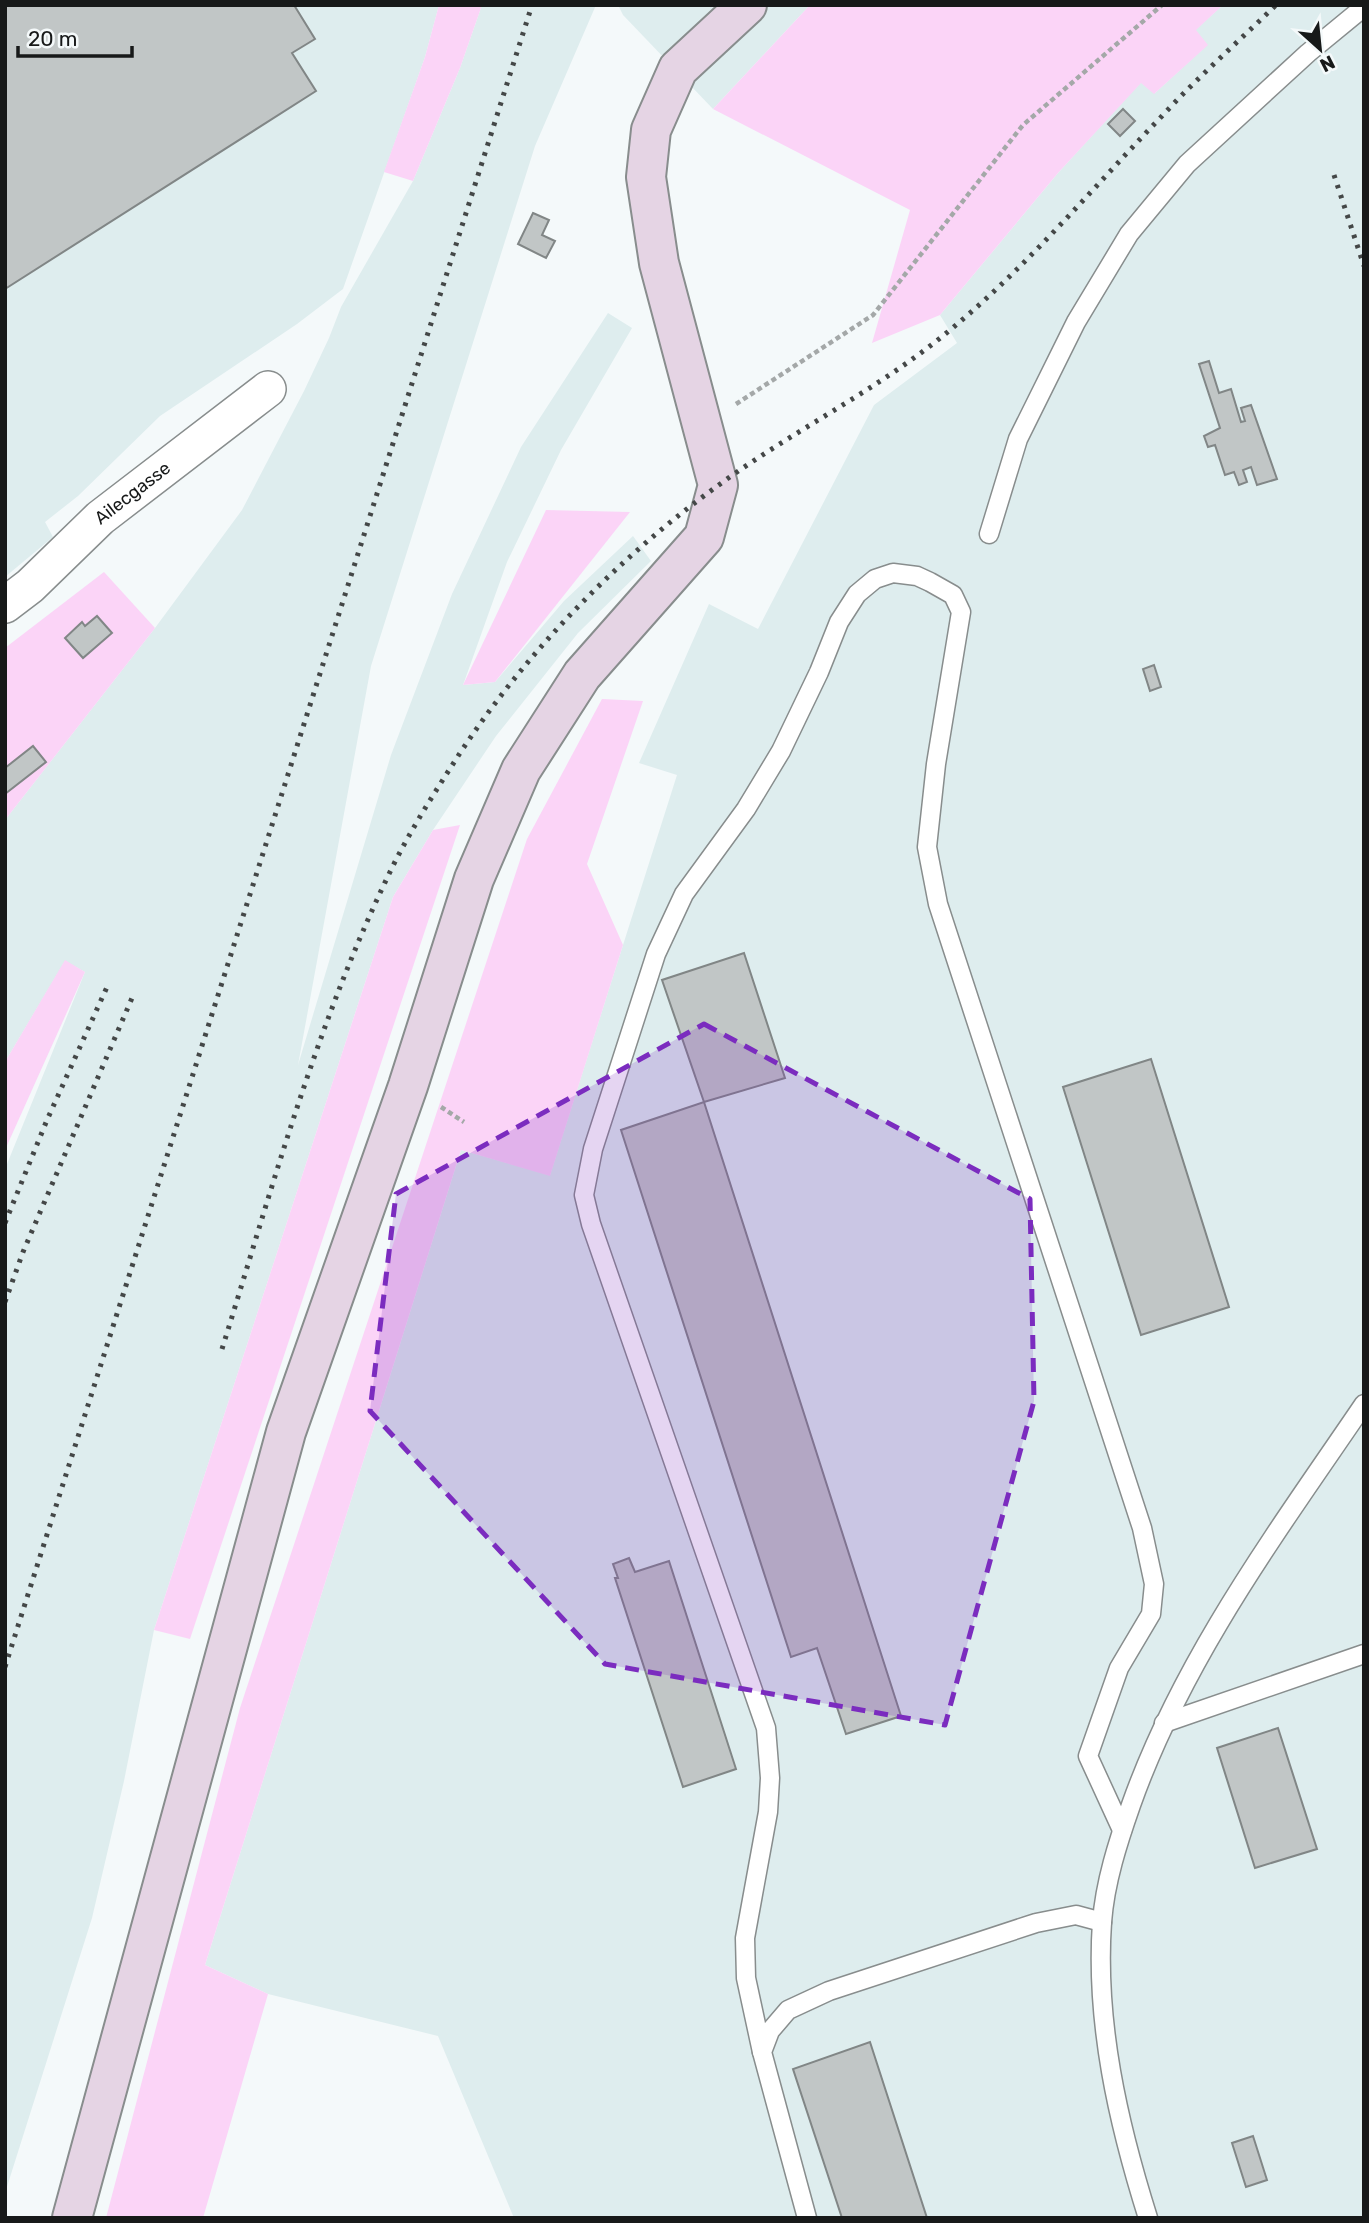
<svg xmlns="http://www.w3.org/2000/svg" width="1369" height="2223" viewBox="0 0 1369 2223" font-family="Rubik,sans-serif">
<style>
.built{fill:#deedee}
.green{fill:#fbd4f7}
.building{fill:#c1c6c6;stroke:#818686;stroke-width:2}
.lines{fill:none;stroke-linecap:round;stroke-linejoin:round}
.lane-casing{stroke:#888d8d;stroke-width:21}
.street-casing{stroke:#888d8d;stroke-width:38}
.secondary-casing{stroke:#888d8d;stroke-width:42}
.path{stroke:#a4a8a8;stroke-width:4.5;stroke-dasharray:5 3.5;stroke-linecap:butt}
.lane{stroke:#fff;stroke-width:18}
.street{stroke:#fff;stroke-width:35}
.secondary{stroke:#e5d4e4;stroke-width:38}
.rail{stroke:#444747;stroke-width:5;stroke-dasharray:3.5 7;stroke-linecap:butt}
.marked{fill:#7b2cbf;fill-opacity:0.2;stroke:#7b2cbf;stroke-width:5;stroke-dasharray:14 9;stroke-linejoin:round}
.labels{text-anchor:middle;dominant-baseline:central;stroke-width:7;stroke-linejoin:round;paint-order:stroke}
.street-label{font-size:18px;fill:#171919;stroke:#f4f9fa}
</style>
<rect width="100%" height="100%" fill="#f4f9fa"/>
<!-- built -->
<g class="built">
<polygon points="5,5 439,5 425,57 343,289 297,324 160,416 78,496 45,522 53,537 5,577"/>
<polygon points="482,5 596,5 535,146 371,666 298,1065 391,755 452,594 521,447 608,313 632,328 561,450 507,562 463,685 495,682 564,601 633,536 651,561 578,633 496,736 433,830 393,897 154,1630 124,1781 92,1918 5,2193 5,1169 85,972 65,961 5,1062 5,820 155,628 242,510 304,391 329,338 341,307 413,181 460,68"/>
<polygon points="618,5 810,5 713,109 623,15"/>
<polygon points="1223,5 1364,5 1364,2218 514,2218 438,2036 268,1994 205,1965 461,1150 550,1175 677,775 639,763 709,604 758,629 874,405 957,343 940,315 1058,173 1141,82 1155,93 1207,45 1195,30"/>
</g>
<!-- green -->
<g class="green">
<polygon points="439,5 482,5 460,68 413,181 384,172 425,57"/>
<polygon points="810,5 1223,5 1196,30 1208,45 1154,94 1141,83 1058,173 940,315 872,343 910,210 713,109"/>
<polygon points="546,510 630,512 495,682 463,685"/>
<polygon points="104,572 155,628 5,820 5,648"/>
<polygon points="602,699 643,701 587,864 623,945 550,1176 461,1150 205,1965 268,1994 203,2218 106,2218 240,1708 527,839"/>
<polygon points="460,825 190,1639 154,1630 393,897 433,830"/>
<polygon points="65,960 85,972 5,1150 5,1062"/>
</g>
<!-- building -->
<g class="building">
<polygon points="5,5 294,5 315,39 292,53 316,91 5,289"/>
<polygon points="1123,109 1135,121 1120,136 1108,124"/>
<polygon points="533,213 549,220 542,235 555,241 546,258 518,244"/>
<polygon points="1209,361 1219,393 1231,389 1241,422 1245,421 1241,408 1251,405 1277,479 1257,485 1251,467 1243,470 1247,482 1239,485 1234,472 1225,475 1215,445 1208,447 1204,436 1220,428 1199,364"/>
<polygon points="97,616 112,633 83,658 65,638 82,622 85,626"/>
<polygon points="1154,665 1161,687 1150,691 1143,669"/>
<polygon points="33,746 46,762 5,794 5,768"/>
<polygon points="744,953 785,1078 704,1102 662,980"/>
<polygon points="1151,1059 1229,1307 1141,1335 1063,1087"/>
<polygon points="704,1102 901,1716 846,1734 817,1648 791,1657 621,1130"/>
<polygon points="629,1558 635,1572 669,1561 736,1769 683,1787 615,1578 618,1578 613,1564"/>
<polygon points="1278,1728 1317,1849 1255,1868 1217,1748"/>
<polygon points="870,2042 927,2218 842,2218 793,2069"/>
<polygon points="1253,2136 1267,2180 1246,2187 1232,2143"/>
</g>
<g class="lines">
<defs>
<g id="lane">
<polyline points="989,534 1018,439 1076,322 1129,234 1187,164 1308,53 1364,7"/>
<polyline points="1164,1723 1364,1654"/>
<polyline points="762,2052 746,1978 745,1938 768,1812 770,1778 766,1728 591,1224 584,1195 593,1149 656,954 684,894 746,809 781,751 819,672 839,622 857,594 875,579 893,573 917,576 930,582 953,595 961,612 936,764 927,847 938,904 1142,1528 1154,1584 1151,1614 1119,1668 1088,1756 1122,1830"/>
<polyline points="807,2218 762,2052 770,2031 788,2010 829,1991 1036,1923 1076,1915 1102,1922"/>
<path d="M1148,2218C1118,2123 1095,2022 1102,1922C1105,1882 1118,1842 1131,1805C1183,1658 1277,1532 1364,1404"/>
</g>
<g id="street">
<path id="s1" d="M5,605L30,586L100,518L268,389"/>
</g>
<polyline id="secondary" points="72,2218 286,1432 408,1086 474,879 521,770 582,675 704,537 718,485 659,263 646,177 651,130 678,69 747,5"/>
</defs>
<!-- lane casing -->
<use href="#lane" class="lane-casing"/>
<!-- street casing -->
<use href="#street" class="street-casing"/>
<!-- secondary casing -->
<use href="#secondary" class="secondary-casing"/>
<!-- path -->
<g class="path">
<polyline points="736,404 873,315 1023,125 1162,5"/>
<polyline points="441,1107 464,1122"/>
</g>
<!-- lane -->
<use href="#lane" class="lane"/>
<!-- street -->
<use href="#street" class="street"/>
<!-- secondary -->
<use href="#secondary" class="secondary"/>
<!-- rail -->
<g class="rail">
<polyline points="1334,175 1364,266"/>
<polyline points="5,1223 47,1120 107,987"/>
<polyline points="5,1302 23,1252 132,998"/>
<path d="M222,1349C272,1189 316,1025 389,874C409,832 435,792 460,753C528,650 617,559 716,487C785,436 862,398 930,346C1017,279 1086,195 1162,116C1198,77 1238,42 1276,5"/>
<polyline points="5,1667 532,5"/>
</g>
</g>
<!-- marked area -->
<path class="marked" d="M704,1024L1030,1199L1034,1401L945,1725L605,1664L370,1411L396,1194Z"/>
<g class="labels">
<!-- street labels -->
<g class="street-label">
<text stroke="none"><textPath href="#s1" startOffset="170">Ailecgasse</textPath></text>
</g>
</g>
<!-- border -->
<rect width="1369" height="2223" fill="none" stroke="#171919" stroke-width="14"/>
<!-- north arrow -->
<g transform="translate(1320 49) rotate(153)" stroke="#f4f9fa" stroke-width="5" paint-order="stroke">
<path d="M0-5L12 26L0 18L-12 26Z" fill="#171919"/>
<text y="-10" font-size="19" font-weight="bold" text-anchor="middle" fill="#171919">N</text>
</g>
<!-- scale -->
<path d="M18 46v10h114v-10" fill="none" stroke="#171919" stroke-width="3.5"/>
<text x="28" y="46" font-size="21" fill="#171919" stroke="#f4f9fa" stroke-width="5" paint-order="stroke">20 m</text>
</svg>
